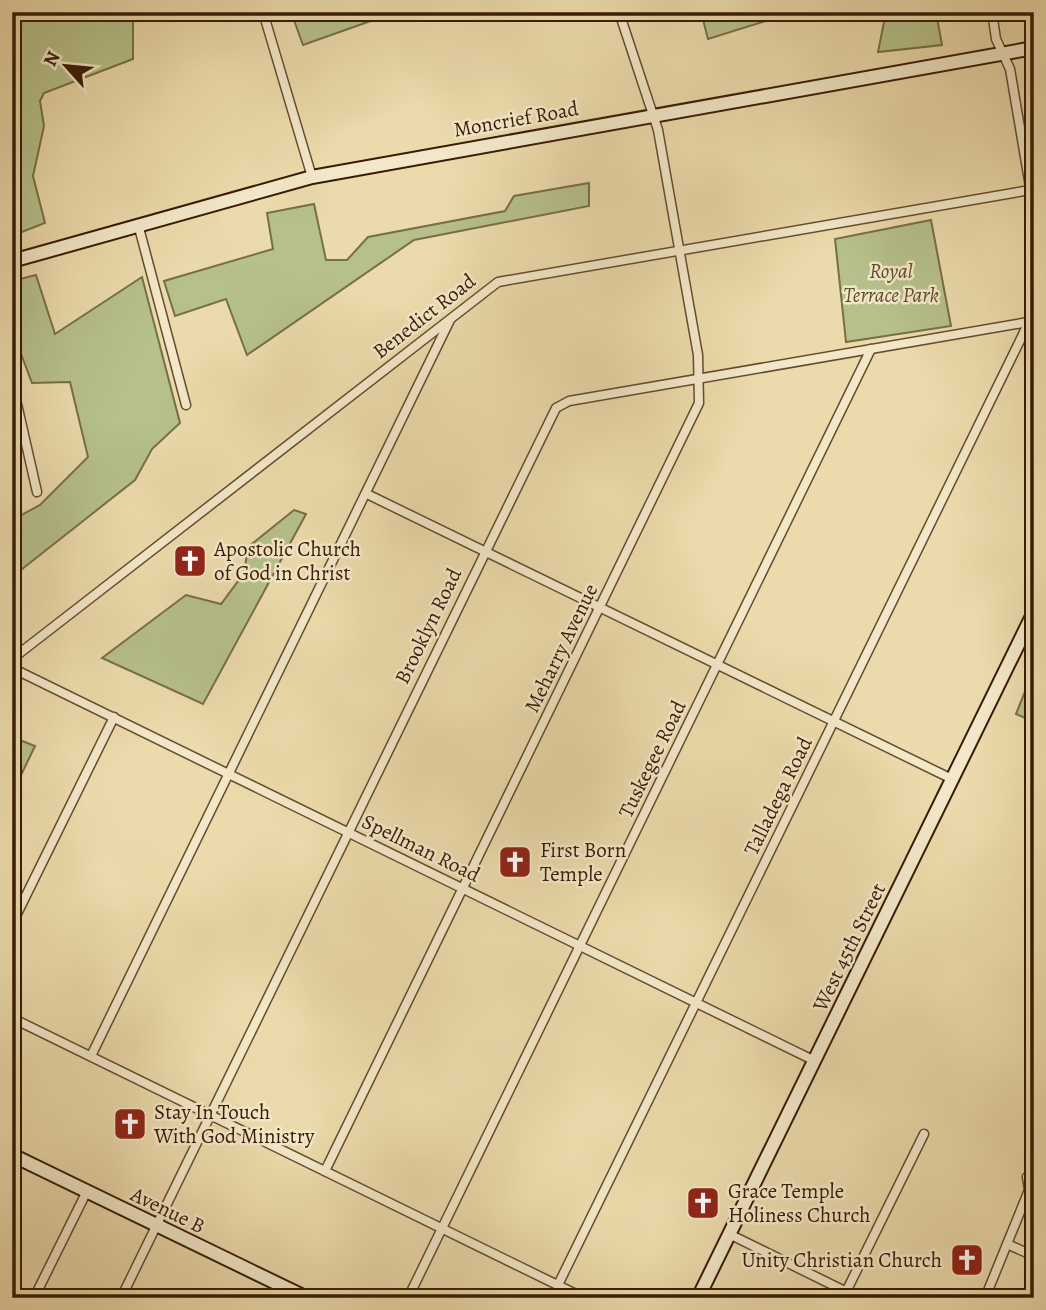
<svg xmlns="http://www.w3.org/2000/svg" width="1046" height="1310" viewBox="0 0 1046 1310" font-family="Alegreya,serif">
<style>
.green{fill:#b6c08a;stroke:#786e47;stroke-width:2}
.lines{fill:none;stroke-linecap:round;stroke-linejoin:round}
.street-casing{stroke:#664b2e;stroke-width:11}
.secondary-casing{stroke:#391b04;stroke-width:16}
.street{stroke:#f2e7c8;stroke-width:8}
.secondary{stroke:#f2e7c8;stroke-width:12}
.labels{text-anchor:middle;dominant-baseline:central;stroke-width:5;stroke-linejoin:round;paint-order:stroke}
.street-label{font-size:21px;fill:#391b04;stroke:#f2e7c8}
.park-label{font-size:21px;font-style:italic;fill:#5e4d2c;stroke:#f2e7c8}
.poi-label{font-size:21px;fill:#391b04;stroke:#f2e7c8;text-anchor:start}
</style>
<rect width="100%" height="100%" fill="#ebdaab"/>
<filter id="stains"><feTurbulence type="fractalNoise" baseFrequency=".00286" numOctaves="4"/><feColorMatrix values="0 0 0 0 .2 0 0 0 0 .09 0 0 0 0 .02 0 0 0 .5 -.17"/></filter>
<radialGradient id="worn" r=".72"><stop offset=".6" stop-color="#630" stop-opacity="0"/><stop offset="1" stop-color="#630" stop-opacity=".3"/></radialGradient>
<!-- green -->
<g class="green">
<polygon points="12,12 138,12 133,20 133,59 44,93 40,101 44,126 33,176 45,223 14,235"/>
<polygon points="291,12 396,12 303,45"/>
<polygon points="701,12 770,12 772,19 708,39"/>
<polygon points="886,12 936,12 942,45 878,52"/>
<polygon points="589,183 589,206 414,240 247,355 226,299 175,316 164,281 273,249 267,213 314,204 326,260 347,260 368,237 505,211 514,196"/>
<polygon points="931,220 951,326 846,342 835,239"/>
<polygon points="36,275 55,334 142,277 180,423 152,449 135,480 12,577 12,520 40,505 88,457 70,382 32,383 12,330 12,281"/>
<polygon points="294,510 306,514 203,704 102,658 186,595 221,604 244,573 248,547"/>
<polygon points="1034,669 1034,722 1016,714"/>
<polygon points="12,737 35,746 12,794"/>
</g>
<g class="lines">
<defs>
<g id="street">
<polyline points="263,12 312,177"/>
<polyline points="992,12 996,39 1010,69 1034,210"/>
<polyline points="138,224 186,405"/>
<polyline points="12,382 37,492"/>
<polyline points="367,494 952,779"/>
<polyline points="12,659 498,282 1030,190"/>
<polyline points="12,668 815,1061"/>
<polyline points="12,924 114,717"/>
<polyline points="12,1018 584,1298"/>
<polyline points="91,1056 450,320"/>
<polyline points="325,1171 699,403 698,355 658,130 619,12"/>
<polyline points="729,1234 859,1298"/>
<polyline points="1007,1244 1034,1256"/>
<polyline points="558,1285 1029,322"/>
<polyline points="34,1298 87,1191"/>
<polyline points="121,1298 556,408 569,401 1034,321"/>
<polyline points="408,1298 871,349"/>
<polyline points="843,1298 924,1134"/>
<polyline points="985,1298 1029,1190 1027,1177"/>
</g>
<g id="secondary">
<polyline points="12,261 312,177 1034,48"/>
<polyline points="12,1155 307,1298"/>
<polyline points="698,1298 1034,612"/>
</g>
</defs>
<!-- street casing -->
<use href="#street" class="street-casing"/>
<!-- secondary casing -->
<use href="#secondary" class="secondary-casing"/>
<!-- street -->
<use href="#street" class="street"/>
<!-- secondary -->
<use href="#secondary" class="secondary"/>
</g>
<!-- icons -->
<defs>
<symbol id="church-square" viewBox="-11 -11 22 22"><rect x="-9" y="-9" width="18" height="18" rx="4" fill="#8f2418" stroke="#f2e7c8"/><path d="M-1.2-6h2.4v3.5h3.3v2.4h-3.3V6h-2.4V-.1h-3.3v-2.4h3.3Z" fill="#fff"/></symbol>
</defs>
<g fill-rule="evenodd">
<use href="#church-square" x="171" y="542" width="38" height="38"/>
<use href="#church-square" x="496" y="843" width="38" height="38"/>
<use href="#church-square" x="111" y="1105" width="38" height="38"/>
<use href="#church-square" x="684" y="1184" width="38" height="38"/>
<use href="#church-square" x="948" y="1241" width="38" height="38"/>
</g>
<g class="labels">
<!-- street labels -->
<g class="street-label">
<text transform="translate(516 119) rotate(-10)">Moncrief Road</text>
<text transform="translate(424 316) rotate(-38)">Benedict Road</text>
<text transform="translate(428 626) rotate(-64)">Brooklyn Road</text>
<text transform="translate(561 648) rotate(-64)">Meharry Avenue</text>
<text transform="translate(652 759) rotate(-64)">Tuskegee Road</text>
<text transform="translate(778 796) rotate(-64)">Talladega Road</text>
<text transform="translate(421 848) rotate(26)">Spellman Road</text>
<text transform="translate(849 947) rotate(-64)">West 45th Street</text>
<text transform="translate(168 1210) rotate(26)">Avenue B</text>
</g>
<!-- park labels -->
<g class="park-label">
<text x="891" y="271">Royal<tspan x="891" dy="24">Terrace Park</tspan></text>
</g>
<!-- poi labels -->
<g class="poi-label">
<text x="214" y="549">Apostolic Church<tspan x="214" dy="24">of God in Christ</tspan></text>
<text x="540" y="850">First Born<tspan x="540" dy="24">Temple</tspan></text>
<text x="154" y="1112">Stay In Touch<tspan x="154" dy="24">With God Ministry</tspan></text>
<text x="728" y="1191">Grace Temple<tspan x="728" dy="24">Holiness Church</tspan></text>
<text x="942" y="1260" text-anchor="end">Unity Christian Church</text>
</g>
</g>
<!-- margin -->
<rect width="1046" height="1310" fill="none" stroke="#ebdaab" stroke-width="42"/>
<rect x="14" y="14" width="1018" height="1282" fill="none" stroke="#391b04" stroke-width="3.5"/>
<rect x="21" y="21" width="1004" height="1268" fill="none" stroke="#391b04" stroke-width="2"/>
<!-- north arrow -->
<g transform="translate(66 66) rotate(297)" stroke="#f2e7c8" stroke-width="5" paint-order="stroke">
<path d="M0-5L12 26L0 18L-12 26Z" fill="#391b04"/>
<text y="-10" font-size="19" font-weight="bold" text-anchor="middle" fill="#391b04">N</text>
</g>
<rect width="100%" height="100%" filter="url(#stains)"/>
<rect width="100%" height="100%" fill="url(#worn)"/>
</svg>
